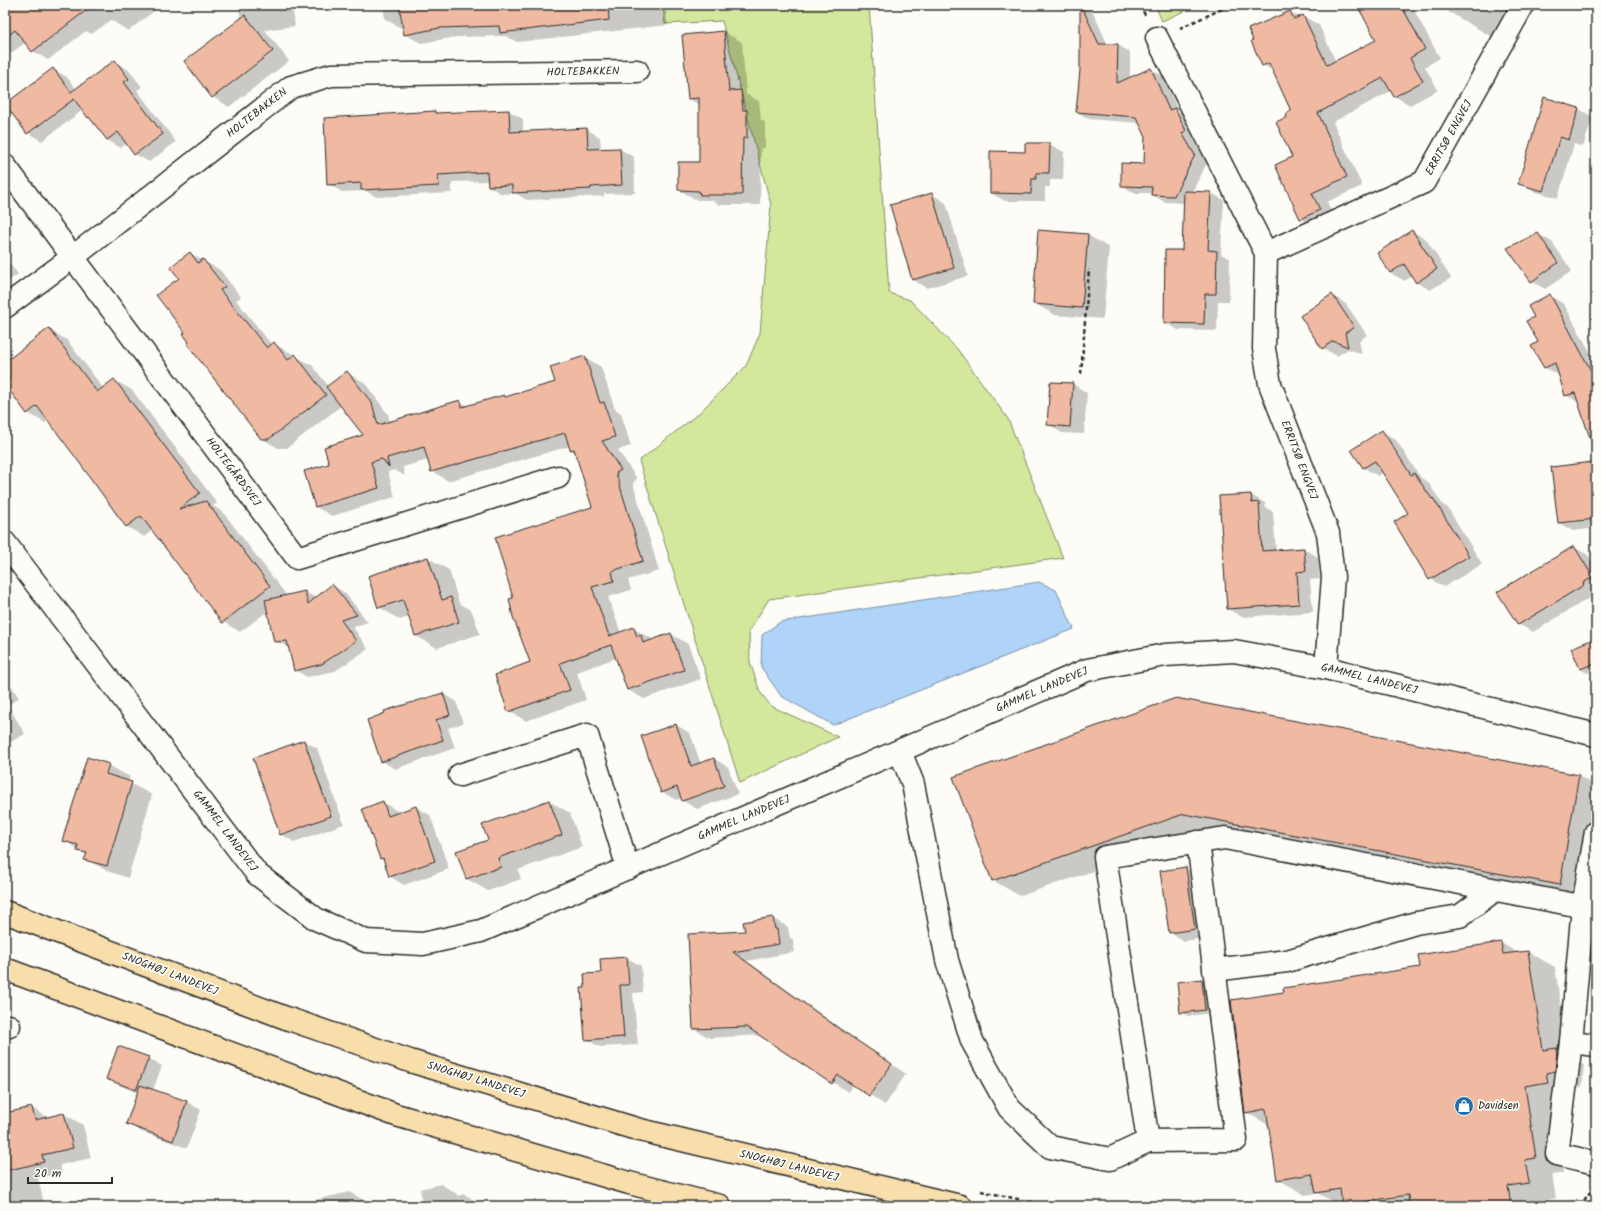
<svg xmlns="http://www.w3.org/2000/svg" width="1601" height="1211" viewBox="0 0 1601 1211" font-family="Kalam,sans-serif">
<style>
.green{fill:#d3e89c;stroke:#7f8a64}
.water{fill:#afd4f8;stroke:#7a90a6}
.shadow{fill:#0003}
.building{fill:#efb9a2;stroke:#2b2b2b}
.lines{fill:none;stroke-linecap:round;stroke-linejoin:round}
.minor-casing{stroke:#2b2b2b;stroke-width:25}
.major-casing{stroke:#2b2b2b;stroke-width:25}
.path{stroke:#2b2b2b;stroke-width:2.5;stroke-dasharray:4 3;stroke-linecap:butt}
.minor{stroke:#fdfcf7;stroke-width:22}
.major{stroke:#f8deab;stroke-width:22}
.labels{text-anchor:middle;dominant-baseline:central;stroke-width:3.5;stroke-linejoin:round;paint-order:stroke}
.street-label{font-size:11px;fill:#2b2b2b;stroke:#fdfcf7}
.poi-label{font-size:11px;fill:#2b2b2b;stroke:#fdfcf7;text-anchor:start}
</style>
<rect width="100%" height="100%" fill="#fdfcf7"/>
<filter id="ink" filterUnits="userSpaceOnUse"><feTurbulence type="fractalNoise" baseFrequency=".025" numOctaves="2"/><feDisplacementMap in="SourceGraphic" scale="8" xChannelSelector="R" yChannelSelector="G"/><feConvolveMatrix kernelMatrix="1 2 1 2 8 2 1 2 1" color-interpolation-filters="sRGB"/></filter>
<g filter="url(#ink)">
<!-- green -->
<g class="green">
<polygon points="663,5 869,5 889,293 910,300 958,350 1008,419 1063,558 769,599 749,631 750,662 760,692 771,706 838,737 740,783 639,461 699,413 746,366 760,333 771,205 722,21 665,24"/>
<polygon points="1155,5 1198,5 1162,21"/>
</g>
<!-- water -->
<polygon class="water" points="1039,582 1056,590 1074,629 833,725 781,696 761,667 762,635 780,622"/>
<!-- shadow -->
<g class="shadow">
<polygon points="5,5 162,5 128,31 111,20 92,34 86,31 48,60 33,51 26,42 5,58"/>
<polygon points="238,5 292,5 295,26 265,30 289,61 229,107 213,97 241,19"/>
<polygon points="383,5 665,5 668,25 517,42 506,36 457,37 421,43 404,34 403,28 401,28 385,19"/>
<polygon points="1081,5 1092,10 1108,45 1118,45 1130,52 1130,78 1151,69 1163,76 1178,111 1187,116 1198,138 1194,140 1207,163 1192,192 1211,193 1224,200 1221,254 1230,259 1229,301 1218,301 1217,331 1178,330 1165,322 1183,251 1185,203 1165,202 1152,195 1152,193 1134,193 1122,185 1145,165 1146,135 1140,123 1089,119 1077,112 1081,70"/>
<polygon points="1368,5 1411,5 1440,58 1425,67 1438,90 1410,105 1394,96 1391,91 1333,122 1362,186 1327,202 1335,219 1316,228 1301,219 1276,165 1293,158 1289,117 1293,112 1275,72 1263,65 1290,12 1300,18 1303,16 1319,25 1336,62 1378,40"/>
<polygon points="1450,5 1510,5 1492,37 1447,11"/>
<polygon points="724,32 742,42 746,94 759,101 761,120 765,122 765,148 761,148 760,205 719,205 711,200 697,200 679,190 700,163 700,105 689,99"/>
<polygon points="115,62 129,70 142,87 137,90 176,142 149,162 135,154 127,143 121,148 107,140 83,110 42,141 28,133 53,69 67,77 76,89"/>
<polygon points="1544,99 1579,109 1593,117 1583,147 1574,144 1558,198 1533,191 1519,183"/>
<polygon points="509,111 523,119 523,132 586,129 600,137 601,150 620,149 634,157 635,193 604,194 604,196 527,200 515,193 502,194 488,186 488,181 452,182 452,193 376,197 366,191 342,192 328,184 435,112 438,114"/>
<polygon points="1049,144 1064,152 1063,180 1050,180 1050,187 1045,187 1045,201 1005,201 991,193 1026,153"/>
<polygon points="932,194 946,203 968,276 927,288 913,280 892,206"/>
<polygon points="1596,206 1596,223 1589,209"/>
<polygon points="1412,231 1426,239 1451,278 1430,290 1416,282 1412,276 1405,281 1390,273"/>
<polygon points="1538,234 1552,242 1572,271 1545,289 1531,281"/>
<polygon points="1088,235 1109,248 1103,319 1055,315 1034,303"/>
<polygon points="190,253 220,270 241,297 236,300 272,345 274,344 291,353 294,357 295,356 312,365 329,387 347,373 364,382 388,414 390,422 459,401 468,406 504,396 507,398 556,383 585,357 601,367 615,409 621,413 631,446 618,450 637,479 633,483 659,571 628,580 631,590 608,597 621,633 634,629 651,638 652,641 671,634 688,644 701,679 644,699 628,690 616,658 577,672 586,700 526,721 509,711 532,663 514,599 594,508 576,453 571,450 570,446 448,481 432,471 428,460 403,467 405,476 394,470 388,472 395,497 332,516 316,507 330,464 365,435 342,405 287,448 278,448 261,438 190,342 186,333 180,278"/>
<polygon points="5,258 18,274 5,284"/>
<polygon points="1332,295 1346,304 1367,335 1359,341 1362,354 1348,349 1337,356 1323,348"/>
<polygon points="1550,296 1564,304 1596,363 1596,413 1566,395 1560,376 1545,368 1533,346 1539,342 1535,318"/>
<polygon points="49,330 67,340 103,388 114,380 132,390 217,503 213,506 223,512 287,596 305,592 316,598 332,585 345,593 368,622 353,627 368,649 335,671 307,677 295,670 290,648 275,641 268,611 240,632 223,622 153,530 144,537 126,526 49,420 45,423 28,413 5,383 5,363"/>
<polygon points="1073,384 1087,393 1084,434 1062,433 1048,424"/>
<polygon points="1382,431 1396,440 1421,478 1428,482 1443,505 1448,508 1482,564 1444,587 1430,579 1410,514 1384,472 1378,476 1364,468 1353,450"/>
<polygon points="1593,463 1596,465 1596,528 1573,531 1559,523 1552,468"/>
<polygon points="1251,495 1265,503 1265,507 1273,512 1276,551 1304,549 1318,557 1320,579 1310,580 1313,612 1242,617 1228,609"/>
<polygon points="1574,547 1588,555 1596,569 1596,594 1533,632 1518,624"/>
<polygon points="428,558 449,570 459,603 472,611 480,634 437,648 416,636 409,617 400,620 379,607"/>
<polygon points="1596,642 1596,669 1587,673 1580,669"/>
<polygon points="5,678 8,680 19,698 8,705 25,734 5,745"/>
<polygon points="443,694 456,701 463,723 448,728 455,748 395,769 382,761"/>
<polygon points="1176,699 1579,776 1596,786 1596,853 1588,900 1213,830 1020,896 992,880"/>
<polygon points="676,725 690,733 701,764 714,759 728,767 738,794 697,809 683,801 682,798 676,800 662,792"/>
<polygon points="304,741 317,748 344,824 294,842 281,834 254,758"/>
<polygon points="108,765 130,777 128,782 152,795 128,878 107,871 86,859 87,855 64,840"/>
<polygon points="549,801 570,813 582,847 518,870 521,879 488,891 467,879 489,840"/>
<polygon points="383,802 397,811 398,813 416,807 430,815 449,869 404,885 389,876 385,861 381,859"/>
<polygon points="1185,868 1200,877 1209,937 1184,941 1170,932"/>
<polygon points="772,918 788,927 790,938 793,939 794,952 747,961 857,1040 906,1074 885,1105 853,1084 848,1092 761,1035 710,1038 694,1029 689,935 746,932"/>
<polygon points="1501,943 1518,953 1528,952 1555,967 1568,1056 1584,1065 1582,1087 1573,1088 1575,1097 1552,1101 1563,1173 1552,1175 1556,1198 1535,1202 1536,1206 1340,1206 1318,1193 1305,1195 1278,1179 1270,1126 1246,1112 1285,993 1421,968"/>
<polygon points="627,958 641,966 643,992 633,993 638,1045 600,1047 586,1039 586,989 602,974"/>
<polygon points="1202,980 1209,984 1212,1013 1188,1016 1181,1012"/>
<polygon points="148,1058 162,1066 153,1090 187,1102 201,1110 187,1148 142,1132 127,1124 138,1093 121,1086 107,1078"/>
<polygon points="32,1108 49,1118 64,1114 83,1125 91,1158 60,1165 62,1173 38,1178 44,1204 33,1206 5,1206 5,1114"/>
<polygon points="441,1184 457,1194 457,1196 464,1194 484,1206 419,1206 423,1204 420,1189"/>
<polygon points="349,1192 366,1201 367,1206 277,1206 290,1203 294,1205"/>
</g>
<!-- building -->
<g class="building">
<polygon points="5,5 93,5 32,52 15,30 5,38"/>
<polygon points="399,5 608,5 609,20 500,33 499,26 440,28 404,35"/>
<polygon points="1080,5 1081,5 1099,44 1118,44 1117,83 1151,68 1169,110 1175,108 1186,131 1182,133 1195,155 1174,196 1151,195 1152,187 1121,186 1121,163 1144,164 1145,135 1136,117 1076,112 1080,70"/>
<polygon points="1357,5 1401,5 1425,49 1410,58 1423,81 1394,97 1383,78 1318,113 1347,177 1312,193 1320,210 1300,219 1275,165 1292,157 1276,122 1287,117 1286,114 1291,111 1269,63 1262,66 1251,41 1253,40 1248,29 1290,11 1294,19 1303,15 1327,65 1376,40"/>
<polygon points="245,15 273,51 212,98 184,61"/>
<polygon points="724,31 729,91 741,90 743,110 747,110 747,138 743,138 742,195 700,195 699,191 678,190 678,162 699,162 699,98 688,99 682,35"/>
<polygon points="115,60 129,79 124,82 163,134 134,155 118,132 107,140 89,117 88,118 74,99 27,134 5,104 53,68 71,92"/>
<polygon points="1544,97 1579,108 1569,140 1560,137 1543,191 1518,184"/>
<polygon points="509,110 510,132 587,128 588,149 620,148 622,185 591,187 591,189 512,193 512,185 488,186 487,172 438,175 439,186 361,190 361,183 327,185 324,118 435,111 435,113"/>
<polygon points="1025,143 1050,143 1049,173 1036,173 1036,179 1032,179 1031,194 990,193 990,151 1025,152"/>
<polygon points="1184,191 1211,192 1208,250 1217,251 1216,294 1205,294 1204,324 1164,323 1165,250 1182,250"/>
<polygon points="932,193 954,268 912,280 890,205"/>
<polygon points="1038,230 1088,234 1082,308 1033,304"/>
<polygon points="1412,230 1437,269 1416,283 1404,264 1390,273 1377,253"/>
<polygon points="1538,233 1558,263 1531,282 1507,248"/>
<polygon points="190,252 198,263 203,259 225,287 220,290 267,348 274,342 288,360 295,354 326,395 269,439 261,439 187,344 189,342 183,334 185,333 156,295 179,278 170,267"/>
<polygon points="1332,294 1354,327 1345,333 1348,347 1333,341 1322,349 1300,316"/>
<polygon points="1550,294 1596,380 1596,444 1592,444 1575,393 1565,396 1555,363 1544,368 1531,346 1538,342 1526,321 1534,317 1528,306"/>
<polygon points="49,328 97,392 114,379 200,493 179,509 206,501 270,586 222,623 141,516 126,527 76,458 37,406 27,414 5,384 5,362"/>
<polygon points="585,356 600,403 604,402 615,437 602,441 621,470 616,473 643,561 612,571 614,581 592,587 609,636 634,627 637,637 641,635 643,643 671,633 684,670 627,690 611,645 560,663 570,690 508,712 495,675 530,662 513,617 509,599 513,598 495,537 592,507 574,449 570,450 565,433 431,472 424,447 387,458 389,467 382,459 371,462 379,488 315,507 304,471 329,464 324,447 363,435 326,387 347,371 372,403 378,425 460,400 462,407 504,395 505,397 555,382 550,367"/>
<polygon points="1050,382 1073,383 1070,427 1047,425"/>
<polygon points="1382,430 1411,475 1414,473 1432,499 1433,498 1469,556 1429,580 1394,522 1408,513 1375,461 1363,468 1351,450"/>
<polygon points="1593,462 1596,483 1596,519 1558,523 1551,467"/>
<polygon points="1251,494 1252,503 1259,502 1262,551 1304,548 1306,571 1297,572 1299,604 1227,609 1219,496"/>
<polygon points="1574,546 1593,577 1583,583 1584,585 1518,625 1497,592"/>
<polygon points="428,557 442,600 451,597 459,622 415,636 403,600 378,608 368,576"/>
<polygon points="332,584 357,615 341,620 356,641 322,664 294,671 287,641 274,642 265,600 305,591 308,604"/>
<polygon points="1596,638 1596,663 1580,669 1571,648"/>
<polygon points="443,693 450,715 436,720 443,740 381,762 367,720 385,713 384,711"/>
<polygon points="1176,698 1579,775 1560,885 1184,814 992,881 953,777"/>
<polygon points="676,724 691,766 714,758 724,786 682,801 677,787 661,793 641,736"/>
<polygon points="304,740 331,816 280,835 253,758"/>
<polygon points="87,757 109,764 106,774 132,782 107,866 84,860 87,853 77,851 78,845 62,841"/>
<polygon points="549,800 562,835 498,858 501,867 466,879 456,851 488,840 482,825"/>
<polygon points="383,801 388,816 416,806 435,861 389,877 383,858 380,859 362,809"/>
<polygon points="1186,867 1195,929 1169,933 1160,871"/>
<polygon points="773,917 775,929 777,929 779,944 733,952 841,1030 892,1064 869,1096 838,1075 832,1084 747,1027 693,1029 688,934 745,931 743,922"/>
<polygon points="1501,942 1503,954 1528,951 1543,1050 1557,1048 1557,1050 1555,1071 1546,1073 1548,1082 1525,1086 1536,1158 1525,1160 1529,1183 1508,1186 1511,1206 1409,1206 1408,1195 1342,1205 1340,1189 1316,1193 1312,1174 1277,1180 1266,1109 1245,1113 1231,1000 1284,992 1283,988 1420,967 1418,955"/>
<polygon points="627,957 629,985 620,985 624,1037 585,1040 581,988 585,988 584,974 601,973 600,959"/>
<polygon points="1202,979 1205,1010 1180,1013 1177,982"/>
<polygon points="118,1046 149,1057 136,1090 106,1079"/>
<polygon points="140,1085 187,1101 173,1141 126,1124"/>
<polygon points="32,1107 35,1120 64,1113 73,1148 42,1155 44,1162 5,1171 5,1113"/>
</g>
<g class="lines">
<defs>
<g id="minor">
<polyline points="1157,38 1266,253 1264,349 1270,384 1328,533 1333,577 1326,668"/>
<polyline points="5,166 297,558 558,477"/>
<polyline points="1266,253 1424,182 1523,5"/>
<polyline points="5,307 73,257 291,87 331,75 637,71"/>
<polyline points="5,543 257,874 316,919 366,941 423,944 481,931 1087,670 1165,655 1234,651 1326,668 1596,735"/>
<polyline points="900,751 913,784 947,960 972,1041 1009,1108 1050,1147 1110,1159 1148,1141"/>
<polyline points="460,775 587,735 628,868"/>
<polyline points="1596,832 1583,906 1571,1042 1557,1154 1596,1163"/>
<polyline points="1198,842 1236,1140 1148,1141 1105,857 1225,838 1596,909"/>
<polyline points="1214,970 1287,961 1416,923 1460,916 1495,890"/>
<polyline points="5,1027 9,1026"/>
<polyline points="1571,1042 1596,1045"/>
</g>
<g id="major">
<polyline points="5,912 286,1018 410,1061 640,1130 960,1206"/>
<polyline points="5,969 396,1115 629,1183 720,1206"/>
</g>
</defs>
<!-- minor casing -->
<use href="#minor" class="minor-casing"/>
<!-- major casing -->
<use href="#major" class="major-casing"/>
<!-- path -->
<g class="path">
<polyline points="1140,5 1145,15"/>
<polyline points="1180,28 1231,5"/>
<polyline points="1081,374 1089,269"/>
<polyline points="981,1191 1050,1206"/>
<polyline points="1580,1206 1593,1188"/>
</g>
<!-- minor -->
<use href="#minor" class="minor"/>
<!-- major -->
<use href="#major" class="major"/>
</g>
</g>
<!-- icons -->
<defs>
<symbol id="shop-disc" viewBox="-11 -11 22 22"><circle r="9.5" fill="#1f6fb2" stroke="#fdfcf7"/><path d="M-5-2.5h2.3a2.7 3.5 0 0 1 5.4 0H5L5.5 6h-11ZM-1.5-2.5h3a1.5 2.3 0 0 0-3 0Z" fill="#fff"/></symbol>
</defs>
<g fill-rule="evenodd">
<use href="#shop-disc" x="1453" y="1095" width="22" height="22"/>
</g>
<g class="labels">
<!-- street labels -->
<g class="street-label">
<text transform="translate(583 72) rotate(-1)">HOLTEBAKKEN</text>
<text transform="translate(257 113) rotate(-38)">HOLTEBAKKEN</text>
<text transform="translate(1449 138) rotate(-61)">ERRITSØ ENGVEJ</text>
<text transform="translate(1299 460) rotate(69)">ERRITSØ ENGVEJ</text>
<text transform="translate(233 472) rotate(53)">HOLTEGÅRDSVEJ</text>
<text transform="translate(1369 679) rotate(14)">GAMMEL LANDEVEJ</text>
<text transform="translate(1042 690) rotate(-23)">GAMMEL LANDEVEJ</text>
<text transform="translate(744 818) rotate(-23)">GAMMEL LANDEVEJ</text>
<text transform="translate(225 831) rotate(53)">GAMMEL LANDEVEJ</text>
<text transform="translate(170 974) rotate(21)">SNOGHØJ LANDEVEJ</text>
<text transform="translate(476 1080) rotate(17)">SNOGHØJ LANDEVEJ</text>
<text transform="translate(789 1166) rotate(14)">SNOGHØJ LANDEVEJ</text>
</g>
<!-- poi labels -->
<g class="poi-label">
<text x="1478" y="1106">Davidsen</text>
</g>
</g>
<!-- margin -->
<rect width="1601" height="1211" fill="none" stroke="#fdfcf7" stroke-width="20"/>
<rect x="10" y="10" width="1581" height="1191" fill="none" stroke="#2b2b2b" stroke-width="1.5" filter="url(#ink)"/>
<!-- scale -->
<path d="M28 1177v6h84v-6" fill="none" stroke="#2b2b2b" stroke-width="2"/>
<text x="34" y="1177" font-size="12" fill="#2b2b2b" stroke="#fdfcf7" stroke-width="3" paint-order="stroke">20 m</text>
</svg>
